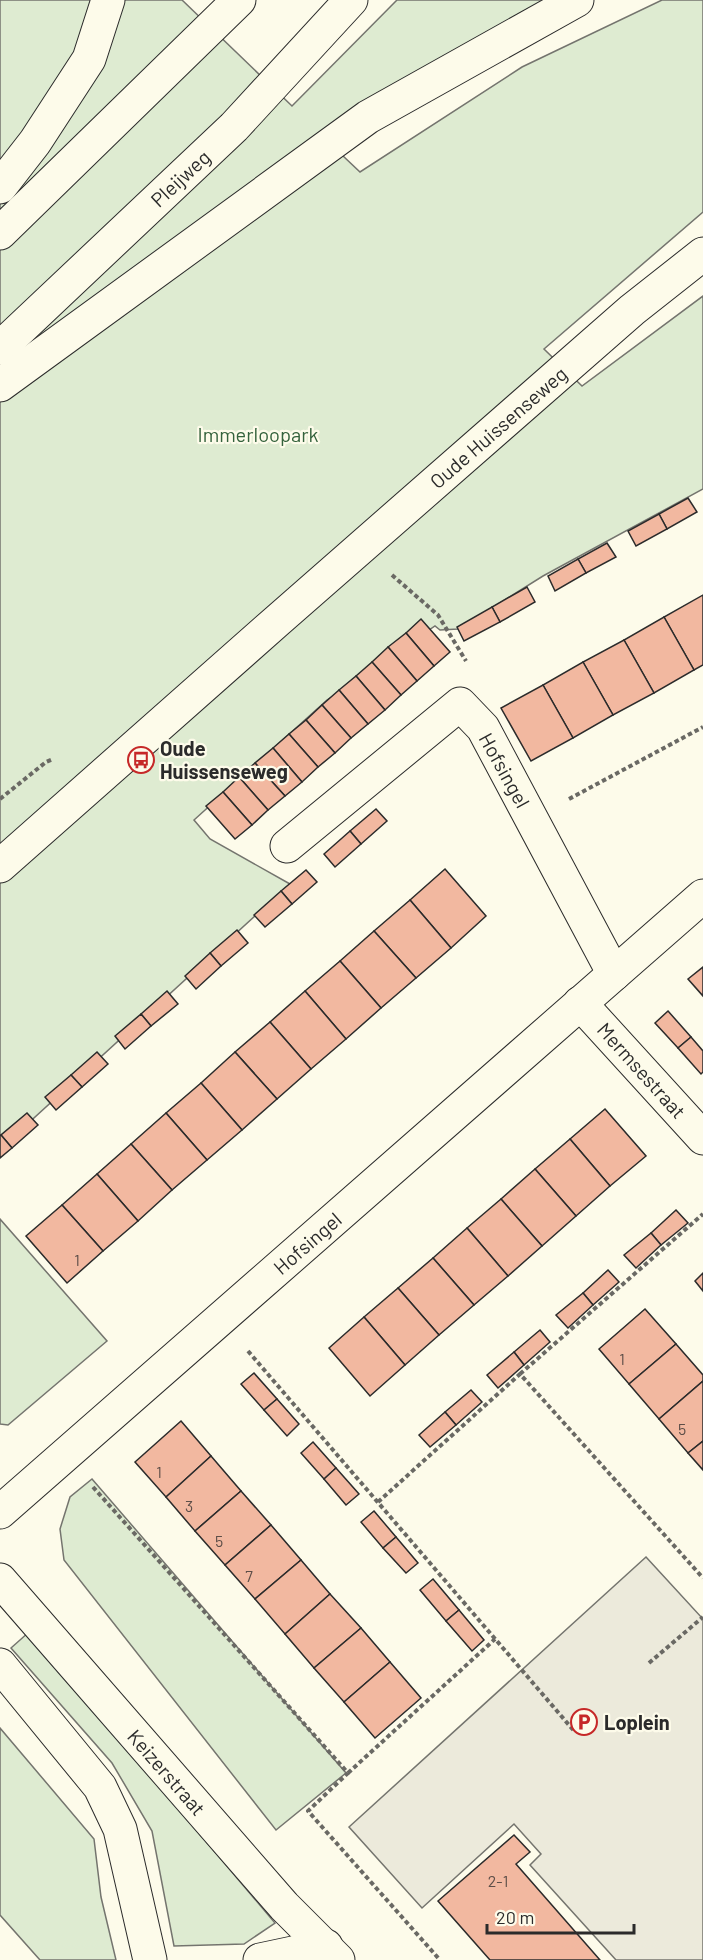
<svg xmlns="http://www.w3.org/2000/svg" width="703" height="1960" viewBox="0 0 703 1960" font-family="Barlow,sans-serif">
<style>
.green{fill:#deebd1;stroke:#74746e;stroke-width:1.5}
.parking{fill:#eceadb;stroke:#74746e;stroke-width:1.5}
.building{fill:#f2b8a0;stroke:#2b2b2b;stroke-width:1.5}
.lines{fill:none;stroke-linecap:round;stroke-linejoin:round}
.minor-casing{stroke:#2b2b2b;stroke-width:35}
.tertiary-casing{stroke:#2b2b2b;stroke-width:35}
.trunk-casing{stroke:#2b2b2b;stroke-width:35}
.path{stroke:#6a6964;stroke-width:4;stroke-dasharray:4.5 3;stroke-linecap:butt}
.minor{stroke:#fdfbea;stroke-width:33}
.tertiary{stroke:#fdfbea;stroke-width:33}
.trunk{stroke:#fdfbea;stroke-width:33}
.labels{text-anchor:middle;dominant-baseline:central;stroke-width:4.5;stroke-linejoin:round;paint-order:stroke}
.number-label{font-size:16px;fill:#5d4e48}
.street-label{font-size:20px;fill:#2b2b2b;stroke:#fdfbea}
.park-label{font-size:20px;fill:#34623c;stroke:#fdfbea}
.poi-label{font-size:20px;font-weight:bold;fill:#2b2b2b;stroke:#fdfbea;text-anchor:start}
</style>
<rect width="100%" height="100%" fill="#fdfbea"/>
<!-- green -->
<g class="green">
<polygon points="0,0 182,0 292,106 397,0 562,0 324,138 360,172 522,67 662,0 703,0 703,212 544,349 582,386 703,296 703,489 543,576 458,629 440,630 435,626 327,700 194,820 210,839 290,884 0,1149"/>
<polygon points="0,1219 107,1341 8,1425 0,1424"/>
<polygon points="92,1479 346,1773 276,1830 64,1560 60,1529 70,1497"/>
<polygon points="29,1632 275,1923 244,1944 174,1946 152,1831 112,1763 11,1648"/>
<polygon points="0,1728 94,1839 101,1897 116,1960 40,1960 0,1915"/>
</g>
<!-- parking -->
<polygon class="parking" points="646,1557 703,1619 703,1960 616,1960 530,1865 541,1854 514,1824 422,1908 349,1827"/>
<!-- building -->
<g class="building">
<polygon points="688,498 697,512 667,529 659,514"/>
<polygon points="659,514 667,529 636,546 628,531"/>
<polygon points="607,543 616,557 586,573 578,559"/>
<polygon points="578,559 586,573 555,591 548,576"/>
<polygon points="527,587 535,602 500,622 492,607"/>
<polygon points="703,595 703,665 694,670 664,617"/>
<polygon points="492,607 500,622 464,641 457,627"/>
<polygon points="664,617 694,670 654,693 624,640"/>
<polygon points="421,619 450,652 434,666 406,633"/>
<polygon points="406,633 434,666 417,681 388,647"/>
<polygon points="624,640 654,693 613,715 583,662"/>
<polygon points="388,647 417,681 401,695 372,662"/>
<polygon points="372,662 401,695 385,710 356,676"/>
<polygon points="583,662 613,715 573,738 543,685"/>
<polygon points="356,676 385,710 368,724 339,690"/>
<polygon points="543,685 573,738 531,761 501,708"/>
<polygon points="339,690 368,724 351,738 322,705"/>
<polygon points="322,705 351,738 335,753 306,720"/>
<polygon points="306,720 335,753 318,767 289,734"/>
<polygon points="289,734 318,767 302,782 273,748"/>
<polygon points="273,748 302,782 285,796 255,763"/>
<polygon points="255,763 285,796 268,810 239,777"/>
<polygon points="239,777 268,810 252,825 223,792"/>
<polygon points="223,792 252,825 235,839 206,806"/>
<polygon points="376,809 387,821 361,844 350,831"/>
<polygon points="350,831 361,844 335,867 324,854"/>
<polygon points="445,869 486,916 451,948 410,900"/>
<polygon points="306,870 317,882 292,904 281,891"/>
<polygon points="281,891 292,904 265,927 254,915"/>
<polygon points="410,900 451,948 416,978 374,931"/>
<polygon points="237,930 248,943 221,966 210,953"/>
<polygon points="374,931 416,978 381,1008 340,961"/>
<polygon points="210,953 221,966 196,989 185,976"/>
<polygon points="340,961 381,1008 346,1039 305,991"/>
<polygon points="703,967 703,996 688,979"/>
<polygon points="167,991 178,1004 151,1026 141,1014"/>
<polygon points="305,991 346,1039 311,1069 270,1022"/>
<polygon points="668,1011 691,1037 678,1048 655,1023"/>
<polygon points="141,1014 151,1026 125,1049 115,1036"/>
<polygon points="270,1022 311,1069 277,1099 235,1052"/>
<polygon points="691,1037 703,1051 703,1072 701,1074 678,1048"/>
<polygon points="97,1052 108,1064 82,1087 71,1075"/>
<polygon points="235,1052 277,1099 242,1130 201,1083"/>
<polygon points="71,1075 82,1087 56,1110 45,1097"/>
<polygon points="201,1083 242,1130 207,1160 166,1113"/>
<polygon points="605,1109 646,1156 610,1186 570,1139"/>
<polygon points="27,1113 38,1125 12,1148 1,1135"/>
<polygon points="166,1113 207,1160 172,1190 131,1144"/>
<polygon points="1,1135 12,1148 0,1158 0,1136"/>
<polygon points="570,1139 610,1186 576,1216 535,1169"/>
<polygon points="131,1144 172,1190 138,1221 97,1174"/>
<polygon points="535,1169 576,1216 542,1246 501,1199"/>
<polygon points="97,1174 138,1221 103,1251 62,1205"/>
<polygon points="501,1199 542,1246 508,1276 467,1228"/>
<polygon points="62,1205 103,1251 67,1283 26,1236"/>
<polygon points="676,1210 688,1223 661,1245 651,1233"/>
<polygon points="467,1228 508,1276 474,1305 433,1258"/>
<polygon points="651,1233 661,1245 636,1268 624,1255"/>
<polygon points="433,1258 474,1305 439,1335 398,1288"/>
<polygon points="608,1270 619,1282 593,1305 583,1293"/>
<polygon points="703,1273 703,1291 695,1281"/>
<polygon points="398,1288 439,1335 405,1365 364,1317"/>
<polygon points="583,1293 593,1305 568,1328 556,1315"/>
<polygon points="645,1309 676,1344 629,1384 599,1349"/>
<polygon points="364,1317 405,1365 370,1396 329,1348"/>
<polygon points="540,1330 550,1342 524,1365 514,1352"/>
<polygon points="676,1344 703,1375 703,1381 659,1419 629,1384"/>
<polygon points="514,1352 524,1365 498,1388 487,1375"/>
<polygon points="254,1373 277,1399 264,1410 241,1384"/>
<polygon points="703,1381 703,1441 688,1453 659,1419"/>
<polygon points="471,1390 482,1402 456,1425 445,1412"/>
<polygon points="277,1399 299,1424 287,1436 264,1410"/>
<polygon points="445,1412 456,1425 430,1447 419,1435"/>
<polygon points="181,1421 211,1456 166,1497 135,1462"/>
<polygon points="703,1441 703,1470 688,1453"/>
<polygon points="313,1442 336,1468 324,1479 301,1453"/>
<polygon points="211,1456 241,1491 195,1531 166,1497"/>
<polygon points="336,1468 359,1494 346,1505 324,1479"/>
<polygon points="241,1491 271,1525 225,1565 195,1531"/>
<polygon points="374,1511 396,1537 383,1548 361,1522"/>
<polygon points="271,1525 301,1560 255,1599 225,1565"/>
<polygon points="396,1537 418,1563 406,1573 383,1548"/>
<polygon points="301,1560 330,1594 285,1634 255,1599"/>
<polygon points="433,1579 459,1610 446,1621 420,1590"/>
<polygon points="330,1594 361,1628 314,1668 285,1634"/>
<polygon points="459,1610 484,1640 472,1651 446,1621"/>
<polygon points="361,1628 390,1662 344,1702 314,1668"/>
<polygon points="390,1662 421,1698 375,1738 344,1702"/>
<polygon points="514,1835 530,1852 516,1864 600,1960 490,1960 438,1901"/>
</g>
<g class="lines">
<defs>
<g id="minor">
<polyline points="287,846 460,704 483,728 614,974"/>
<polyline points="580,1003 703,1138"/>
<polyline points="0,1512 703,896"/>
<polyline points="0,1580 284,1906 338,1960"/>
<polyline points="0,1665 100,1787 120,1829 150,1960"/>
<polyline points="260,1960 326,1946"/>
</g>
<polyline id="tertiary" points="0,866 277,621 632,310 703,254"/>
<g id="trunk">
<polyline points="0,187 35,142 89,59 108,0"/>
<polyline points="0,233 239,0"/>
<polyline points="0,348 234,127 351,0"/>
<polyline points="0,385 368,117 577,0"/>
</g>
</defs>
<!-- minor casing -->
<use href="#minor" class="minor-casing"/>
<!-- tertiary casing -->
<use href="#tertiary" class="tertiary-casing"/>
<!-- trunk casing -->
<use href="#trunk" class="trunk-casing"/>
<!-- path -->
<g class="path">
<polyline points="392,575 438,615 466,661"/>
<polyline points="0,799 46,762 53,759"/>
<polyline points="569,799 703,727"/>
<polyline points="248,1351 575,1732"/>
<polyline points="520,1374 703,1214"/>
<polyline points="93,1487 348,1773 308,1811 440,1960"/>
<polyline points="378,1502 520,1374 703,1578"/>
<polyline points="649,1663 703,1617"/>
<polyline points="348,1773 495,1639"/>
</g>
<!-- minor -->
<use href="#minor" class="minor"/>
<!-- tertiary -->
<use href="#tertiary" class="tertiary"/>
<!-- trunk -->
<use href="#trunk" class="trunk"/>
</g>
<!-- icons -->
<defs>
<symbol id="bus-ring" viewBox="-11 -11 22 22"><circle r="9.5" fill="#fdfbea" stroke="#c62828" stroke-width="1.5"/><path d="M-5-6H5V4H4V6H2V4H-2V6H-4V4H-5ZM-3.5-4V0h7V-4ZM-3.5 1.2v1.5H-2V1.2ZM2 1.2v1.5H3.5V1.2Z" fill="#c62828"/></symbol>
<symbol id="parking-ring" viewBox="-11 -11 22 22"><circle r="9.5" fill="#fdfbea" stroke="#c62828" stroke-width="1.5"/><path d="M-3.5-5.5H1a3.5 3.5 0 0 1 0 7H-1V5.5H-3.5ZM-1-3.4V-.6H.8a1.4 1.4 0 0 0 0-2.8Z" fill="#c62828"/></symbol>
</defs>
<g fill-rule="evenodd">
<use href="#bus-ring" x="126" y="745" width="30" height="30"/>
<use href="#parking-ring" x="569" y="1707" width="30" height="30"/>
</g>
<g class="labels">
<!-- number labels -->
<g class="number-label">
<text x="77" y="1259">1</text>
<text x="622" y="1358">1</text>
<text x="682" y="1428">5</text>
<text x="159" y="1471">1</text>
<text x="189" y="1505">3</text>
<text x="219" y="1540">5</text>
<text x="249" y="1575">7</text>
<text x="498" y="1880">2-1</text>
</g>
<!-- street labels -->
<g class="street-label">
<text transform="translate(180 178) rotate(-43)">Pleijweg</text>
<text transform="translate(498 427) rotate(-41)">Oude Huissenseweg</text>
<text transform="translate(505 770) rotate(61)">Hofsingel</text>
<text transform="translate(642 1070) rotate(48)">Mermsestraat</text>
<text transform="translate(307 1243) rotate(-41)">Hofsingel</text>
<text transform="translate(167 1772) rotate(49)">Keizerstraat</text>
</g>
<!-- park labels -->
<g class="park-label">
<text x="258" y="434">Immerloopark</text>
</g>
<!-- poi labels -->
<g class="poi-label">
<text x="160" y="748">Oude<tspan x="160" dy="23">Huissenseweg</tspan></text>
<text x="604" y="1722">Loplein</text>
</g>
</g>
<!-- scale -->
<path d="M487 1924v9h147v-9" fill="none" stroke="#2b2b2b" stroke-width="3"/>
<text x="496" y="1924" font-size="18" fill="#2b2b2b" stroke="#fdfbea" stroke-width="4.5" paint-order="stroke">20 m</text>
</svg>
